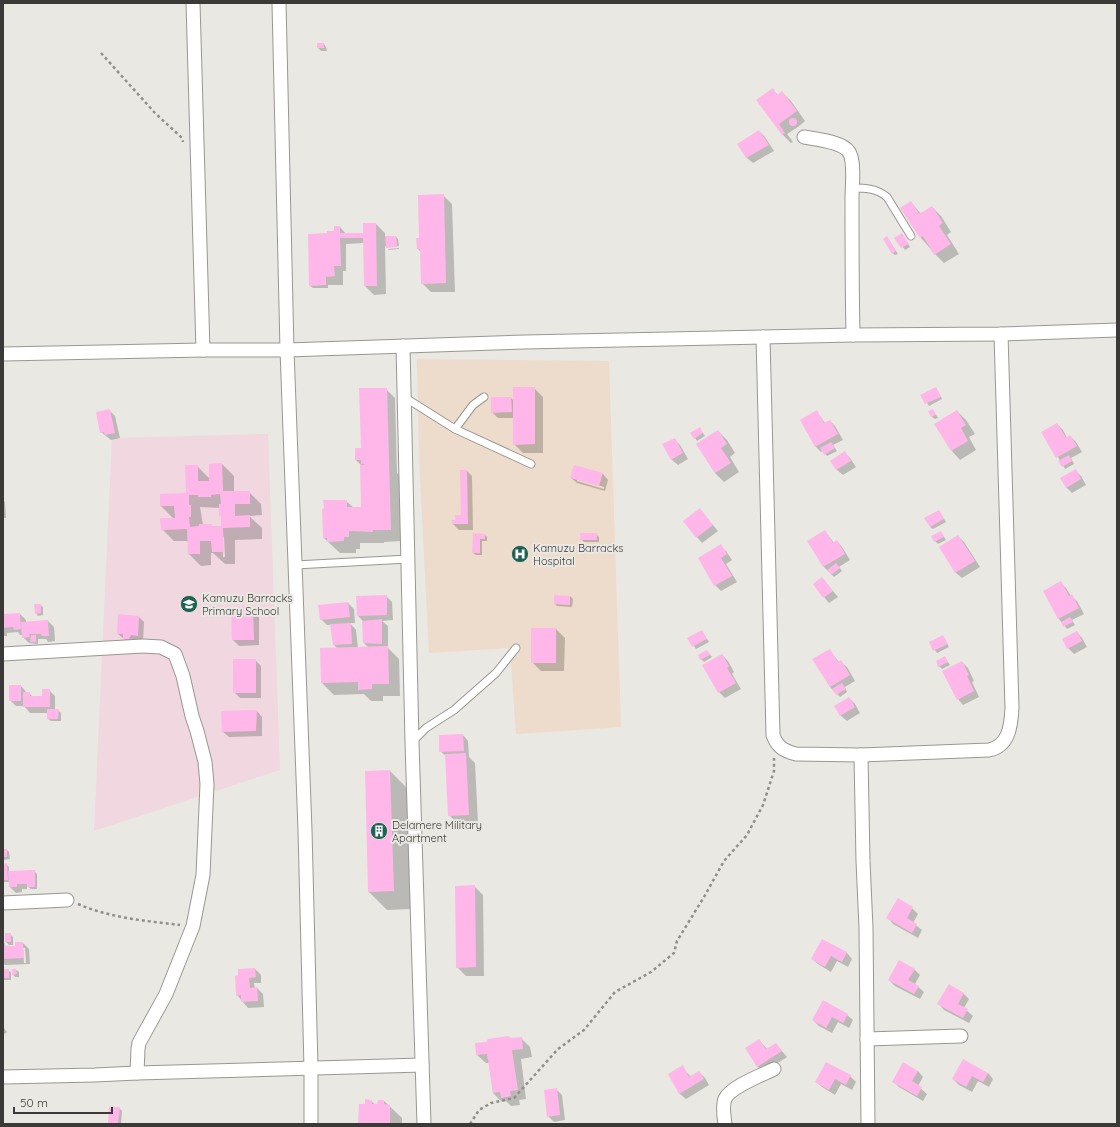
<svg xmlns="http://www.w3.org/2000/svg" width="1120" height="1127" viewBox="0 0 1120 1127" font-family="Quicksand,sans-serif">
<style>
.education{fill:#f0d7e0}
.medical{fill:#eddbcb}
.shadow{fill:#0003;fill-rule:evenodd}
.building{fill:#ffb7e9;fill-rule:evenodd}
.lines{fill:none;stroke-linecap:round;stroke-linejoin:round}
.lane-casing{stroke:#999792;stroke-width:9}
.street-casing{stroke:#999792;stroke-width:15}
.path{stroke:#908f8b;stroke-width:2.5;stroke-dasharray:3 3;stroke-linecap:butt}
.lane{stroke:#fff;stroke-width:7}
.street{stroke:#fff;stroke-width:13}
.labels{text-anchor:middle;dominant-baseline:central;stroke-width:4;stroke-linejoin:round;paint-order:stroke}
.poi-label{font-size:11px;fill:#3b3a38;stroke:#eae8e3;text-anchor:start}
</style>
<rect width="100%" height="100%" fill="#eae8e3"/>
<!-- education -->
<polygon class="education" points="268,434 280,770 94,831 112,438"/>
<!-- medical -->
<polygon class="medical" points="417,359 609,361 621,727 516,734 510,648 429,653 419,459"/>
<!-- shadow -->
<g class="shadow">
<polygon points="318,44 324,44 326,47 327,51 321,51 318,48"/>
<polygon points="772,89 778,95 782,92 791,101 805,121 798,127 787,134 793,142 791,143 782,134 757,100"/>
<polygon points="759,131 765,137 774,151 753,163 747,158 738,144"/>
<polygon points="443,195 452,204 455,292 431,292 422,283 421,252 418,249"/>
<polygon points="911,202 921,214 932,207 941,216 951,232 947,235 959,254 944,263 935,254 921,238"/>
<polygon points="376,224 385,233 385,237 396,237 398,239 399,246 388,247 388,248 385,246 386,294 374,295 365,286 364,243 346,244 346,271 343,271 343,285 328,285 328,288 313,288 310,286 328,234 340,227 346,234 363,234"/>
<polygon points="887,237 898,254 895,255 892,253"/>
<polygon points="904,237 910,247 905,250 896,238"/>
<polygon points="399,248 399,249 389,250 388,249"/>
<polygon points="534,388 543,397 543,453 523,453 514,444 514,418 498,418 492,412 511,398 514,401"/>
<polygon points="936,388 942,399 929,406 922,395"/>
<polygon points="386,389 395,398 397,473 401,477 402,541 384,542 384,543 360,543 360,549 356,549 356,553 340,553 324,538 346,501 354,508 362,508 362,466 356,460"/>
<polygon points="109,410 115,416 120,438 111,440 101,432"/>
<polygon points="933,410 938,418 935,419 932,417"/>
<polygon points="957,411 966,420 975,434 969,437 976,450 960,460 952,451"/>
<polygon points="817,412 825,423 830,421 835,426 843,440 833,445 837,451 827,456 823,451 821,452 815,446"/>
<polygon points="1057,424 1063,430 1067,438 1070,436 1076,442 1082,452 1071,458 1074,464 1065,469 1043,432"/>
<polygon points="699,428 705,436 697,441 695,438"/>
<polygon points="718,431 727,440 735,453 730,457 739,472 724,482 715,473 697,444"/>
<polygon points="674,439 680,445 688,459 678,465 672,460 664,445"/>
<polygon points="845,453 850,458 856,467 843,475 837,470 831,461"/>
<path d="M222,464L234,476V492H249L261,504L262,515L249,516L262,528V539L235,540V564H225L213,553H211V565L201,566L189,554L188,541H174L162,529L174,519L161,506L187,494L197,466L210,479ZM200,507L220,508L222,527L203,525ZM222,535L224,537L225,557H223Z"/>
<polygon points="1075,470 1081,476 1086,485 1072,493 1066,487"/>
<polygon points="467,471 472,476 473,530 459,530 453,524 453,521 456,521 462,516"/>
<path d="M603,474L608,480L605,491L577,483L571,478ZM577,479L604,487V489L577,481Z"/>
<polygon points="3,500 5,502 6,518 3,518"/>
<polygon points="700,510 718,531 702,543 697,537"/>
<polygon points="939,511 946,522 933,529 930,527"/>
<polygon points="825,531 834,543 837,541 842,547 850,560 839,567 842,571 834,577 824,567 809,541"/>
<polygon points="941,532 946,540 938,544 935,541"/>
<polygon points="474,534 485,535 487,537 487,541 482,541 482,555 476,555 473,553"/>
<polygon points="596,534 599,537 599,542 584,542 581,539"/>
<polygon points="958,536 964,542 980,567 962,578 956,573 940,547"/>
<polygon points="720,546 726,551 732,560 726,564 737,582 721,591 715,585 699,558"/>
<polygon points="822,578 838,597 829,603 824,597"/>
<polygon points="1060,582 1066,588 1071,596 1077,601 1084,614 1072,620 1075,625 1067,629 1059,619 1044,591"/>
<polygon points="386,596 392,602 393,620 382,621 388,626 388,648 399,659 400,696 383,696 383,701 371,701 364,694 334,695 322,683 337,648 334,645 331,625 327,625 321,619 348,603 354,609 355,623 350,623 356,630 358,648 369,648 364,643 363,621 358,616"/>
<polygon points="570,596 573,599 572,607 557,606 555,604"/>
<polygon points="40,605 43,607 43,615 38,616 36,613"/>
<polygon points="253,608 259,614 259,645 239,646 233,640"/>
<polygon points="20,614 26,620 26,622 48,621 54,627 55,641 48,642 46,639 38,639 38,644 29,643 23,637 23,635 20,635 18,632 7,633 7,636 3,636 3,615"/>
<polygon points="139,617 144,622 143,641 130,644 118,634"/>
<polygon points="556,629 565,638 564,671 541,671 532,662"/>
<polygon points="702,631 709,642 696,649 689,638"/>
<polygon points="1077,632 1082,638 1087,647 1074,654 1068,648 1063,639"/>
<polygon points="943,636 949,647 937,653 930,643"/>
<polygon points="829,650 840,663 841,662 847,667 855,681 845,687 847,692 840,697 830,687 814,660"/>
<polygon points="707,651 712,657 704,662 701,659"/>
<polygon points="722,655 728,661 734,672 732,674 741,689 725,698 719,692 703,666"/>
<polygon points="945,658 950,665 942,669 939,666"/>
<polygon points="255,660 261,666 261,698 240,698 234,692"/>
<polygon points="962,662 968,668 974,681 972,682 979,697 963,705 958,699"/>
<polygon points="21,686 27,693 29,693 33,697 43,697 49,690 55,696 55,710 58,710 61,713 61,721 51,721 48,719 48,713 30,713 24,706 16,706 10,700"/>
<polygon points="849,698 855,704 860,713 847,721 841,716 836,706"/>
<polygon points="257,711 262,717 262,736 229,737 223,732"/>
<polygon points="463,735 468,741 469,757 475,763 478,823 458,824 449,815 447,757 440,751"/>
<polygon points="390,771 408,789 411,909 387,910 369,892"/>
<polygon points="3,850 7,850 9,852 10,859 3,860"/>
<polygon points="6,864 9,867 9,872 34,871 37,874 37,889 31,889 27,886 27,889 22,889 22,892 16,893 10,887 10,882 3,882 3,865"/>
<polygon points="474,886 483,895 484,976 466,976 457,967"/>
<polygon points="912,908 918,914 913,923 922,930 918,938 893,924 888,918"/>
<polygon points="6,934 10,934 13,937 13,945 9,945 6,942"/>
<polygon points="823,940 847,953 852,959 848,967 837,961 831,972 818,964 812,959"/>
<path d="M23,943L29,949L30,964L5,965L3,963V944L8,947L17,946ZM23,948H25L26,963H24Z"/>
<polygon points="255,969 261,975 261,983 254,983 255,989 257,988 263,994 264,1007 248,1008 237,995"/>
<polygon points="914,969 920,975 915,984 924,992 920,999 895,986 889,980"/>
<polygon points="3,970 8,970 13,974 16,970 19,972 19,977 15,977 11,972 11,980 4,980"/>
<polygon points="963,993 969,999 964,1008 973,1016 969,1023 944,1010 939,1004"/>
<polygon points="823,1001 847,1015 853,1020 849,1028 838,1022 832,1033 819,1026 813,1020"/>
<polygon points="3,1027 7,1032 3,1035"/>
<polygon points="521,1038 530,1047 532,1057 521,1059 526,1099 519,1100 520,1105 511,1106 506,1101 502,1102 493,1093 489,1063 486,1063 477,1055 511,1039"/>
<polygon points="759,1040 768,1050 776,1044 787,1057 764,1072 758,1067 746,1048"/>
<polygon points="682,1067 691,1077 699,1072 705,1078 709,1085 686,1099 680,1094 669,1075"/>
<polygon points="918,1071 923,1077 918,1086 927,1094 923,1101 899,1087 893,1081"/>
<polygon points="988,1073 993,1079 989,1087 978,1081 972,1092 959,1085 953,1079"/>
<polygon points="850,1076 856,1082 852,1090 841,1084 835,1095 822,1087 816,1082"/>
<polygon points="556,1089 562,1095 565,1120 554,1122 548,1116"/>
<polygon points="371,1101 376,1105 384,1101 402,1118 402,1124 359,1124 366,1105"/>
<polygon points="119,1108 122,1111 121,1124 111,1124 109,1122"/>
</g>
<!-- building -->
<g class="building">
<rect x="317" y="43" width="7" height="5"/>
<polygon points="773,88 777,95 782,91 797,111 779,124 785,133 782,135 756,100"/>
<circle cx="793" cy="122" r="4"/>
<polygon points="759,130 769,145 746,158 737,144"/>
<polygon points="444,194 446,283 421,284 420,249 417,249 416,238 419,238 418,195"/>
<polygon points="911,201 919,214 932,206 943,223 939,226 951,244 934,255 923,236 920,238 900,208"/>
<polygon points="363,223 376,223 377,286 364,286 363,238 340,238 341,266 334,266 335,276 326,277 326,285 309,286 308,234 327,233 327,231 334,231 334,226 340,226 340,233 363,233"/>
<polygon points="902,233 909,244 901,248 894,238"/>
<polygon points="385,236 396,236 397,247 386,248"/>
<polygon points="887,236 896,251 892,254 883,239"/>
<polygon points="513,387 535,387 535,444 513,445"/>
<polygon points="936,387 941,397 925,404 920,395"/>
<polygon points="359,388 387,388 391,530 373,530 373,532 349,531 349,537 344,537 344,541 327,542 327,538 323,538 322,509 324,508 323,500 347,500 347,507 361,507 360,465 367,465 361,464 361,460 355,460 355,448 361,448"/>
<polygon points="491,397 511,397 512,412 491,413"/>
<polygon points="110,409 115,433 105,435 104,432 100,433 96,412"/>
<polygon points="933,409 936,415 931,417 928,411"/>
<polygon points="817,410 824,423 830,420 838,434 815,447 800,420"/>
<polygon points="957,410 966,425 961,428 968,441 951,451 934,424"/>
<polygon points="1057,423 1066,438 1070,435 1077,446 1056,458 1041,432"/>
<polygon points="700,427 703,433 694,439 690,433"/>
<polygon points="718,430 727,444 721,448 731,463 715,473 696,444"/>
<polygon points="675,438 683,453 671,460 662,444"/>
<polygon points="831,442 835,448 824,455 820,448"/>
<polygon points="845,451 851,461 836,470 830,461"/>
<polygon points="1069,455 1072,461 1062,467 1058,461"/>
<path d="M222,463L223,491H250V504H235V516L250,515V527L223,528L224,552H212L211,541H200V554H188L187,529L161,530L160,518H175L174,506H160V494L186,493L185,465H198V481H209V464ZM220,494L221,504H219V516H221V526H212V524H199V526L190,527L189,517H191V505H189V495H198V497H211V495Z"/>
<polygon points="574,465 603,473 599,486 570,478"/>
<polygon points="1076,469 1081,479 1066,488 1060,478"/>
<polygon points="460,470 467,470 468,524 452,524 452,520 455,520 455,515 461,515"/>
<polygon points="700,508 713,525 696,538 683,521"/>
<polygon points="939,510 944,519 930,527 924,518"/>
<polygon points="825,530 833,543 837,540 845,554 823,567 807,541"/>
<polygon points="941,531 944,537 934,542 931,536"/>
<polygon points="473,533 485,534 485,539 480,539 480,553 472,553"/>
<rect x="580" y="533" width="17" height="7"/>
<polygon points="958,535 975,561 955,573 939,547"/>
<polygon points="721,544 727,554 721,558 732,576 714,586 698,558"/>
<polygon points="836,563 840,568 831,575 827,570"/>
<polygon points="822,577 833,591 823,598 813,584"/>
<polygon points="1061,581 1069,596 1072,594 1079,608 1058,619 1043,591"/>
<polygon points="387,595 387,615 357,616 356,596"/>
<polygon points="554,595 570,596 570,605 554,604"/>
<polygon points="348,602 350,617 320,620 318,605"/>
<polygon points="34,604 41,604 41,613 35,614"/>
<polygon points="231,607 253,607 254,640 232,640"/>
<polygon points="20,613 21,629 14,630 13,627 3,628 3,614"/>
<polygon points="118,614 139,616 138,636 131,635 129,639 123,639 123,634 117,634"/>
<polygon points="1070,617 1073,622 1063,627 1061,622"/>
<polygon points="382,619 382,644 363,643 362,621"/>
<polygon points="48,620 49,636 42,636 41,634 29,634 30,637 22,638 21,622"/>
<polygon points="351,623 352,644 333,645 330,624"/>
<rect x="531" y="628" width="25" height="35"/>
<polygon points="702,630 707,639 692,647 687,638"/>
<polygon points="1077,631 1082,641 1067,649 1062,639"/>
<polygon points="31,635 36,635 36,642 30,642"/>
<polygon points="943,635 948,644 933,651 929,642"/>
<polygon points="388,646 389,684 372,684 372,689 358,690 358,682 321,683 320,648"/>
<polygon points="830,649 838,662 841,660 850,675 830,687 812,659"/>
<polygon points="707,650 710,655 700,660 698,655"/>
<polygon points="722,654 729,666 727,668 736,683 718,693 702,665"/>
<polygon points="945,656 948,662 938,667 936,661"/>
<rect x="233" y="659" width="23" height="34"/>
<polygon points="962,661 969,675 967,676 974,691 957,700 942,671"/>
<polygon points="842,683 846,689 836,695 832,689"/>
<rect x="9" y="685" width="12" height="16"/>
<polygon points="42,689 50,689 50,707 23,707 23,692 30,692 30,696 42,696"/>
<polygon points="849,697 855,707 840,716 834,706"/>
<polygon points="47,709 59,709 58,719 47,719"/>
<polygon points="257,710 256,731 222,732 221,711"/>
<polygon points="463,734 464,751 439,752 439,735"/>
<polygon points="466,753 469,815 448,816 445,754"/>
<polygon points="390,770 394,891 368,892 365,771"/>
<rect x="3" y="849" width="4" height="8"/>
<polygon points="7,863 8,880 3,880 3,864"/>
<polygon points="35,870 35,887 27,887 27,884 17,884 17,887 9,887 8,871"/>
<polygon points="475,885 476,967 456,968 455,886"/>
<polygon points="898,898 913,907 907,918 917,924 912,933 886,918"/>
<rect x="5" y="933" width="6" height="9"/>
<polygon points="822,939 847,952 842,962 831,956 825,967 811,959"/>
<polygon points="15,942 23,942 24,958 3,959 3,943 5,943 5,946 15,946"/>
<polygon points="899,960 915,969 908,980 919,986 914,994 888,980"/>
<polygon points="255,968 256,977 249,978 250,988 257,987 258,1001 241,1002 241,995 236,996 235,976 238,975 238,969"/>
<rect x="3" y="969" width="6" height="9"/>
<polygon points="12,969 16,969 17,974 12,975"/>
<polygon points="949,984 964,993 958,1004 968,1009 963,1018 937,1004"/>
<polygon points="823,1000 848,1014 843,1023 832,1017 826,1028 812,1020"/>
<polygon points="508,1036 511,1038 522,1037 523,1049 512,1050 518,1090 510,1091 511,1096 501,1098 500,1092 493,1093 487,1054 476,1055 475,1043 486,1042 488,1039"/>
<polygon points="759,1039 766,1049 776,1043 782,1051 757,1067 745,1048"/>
<polygon points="963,1059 988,1073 983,1082 972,1076 966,1087 952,1079"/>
<polygon points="826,1062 851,1075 846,1085 835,1079 829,1090 815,1082"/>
<polygon points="903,1062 918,1071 912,1081 922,1087 917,1096 892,1082"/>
<polygon points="683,1065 689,1077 699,1071 704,1079 679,1094 668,1074"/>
<polygon points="557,1088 560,1115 547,1117 544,1090"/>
<polygon points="365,1099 372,1100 372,1104 377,1104 378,1100 384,1100 384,1104 390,1105 390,1124 358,1124 359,1104 365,1104"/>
<polygon points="109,1107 120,1107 118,1123 108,1123"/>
</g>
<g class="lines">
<defs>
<g id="lane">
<path d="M852,188C865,188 876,188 887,197L911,236"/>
<polyline points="404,397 455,429 531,464"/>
<polyline points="455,429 473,405 484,397"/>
<polyline points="295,565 408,559"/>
<polyline points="413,741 426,728 454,710 496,673 516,648"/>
</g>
<g id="street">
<polyline points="193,3 203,350"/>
<polyline points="279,3 287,350 305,830 311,1068 311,1124"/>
<path d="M804,137C816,139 843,142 849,152C855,161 852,187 852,198C852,243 852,289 853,335"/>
<path d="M763,337L773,735C777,747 784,751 796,754L861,755L989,750C1009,746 1011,726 1012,708L1001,334"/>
<polyline points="403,346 412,742 424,1124"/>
<polyline points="3,354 203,350 287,350 525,342 853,335 1001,334 1117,330"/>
<polyline points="3,654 143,646 161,647 175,654 183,676 192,716 197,731 205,762 207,784 203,875 193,926 166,994 139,1043 138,1049 137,1073"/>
<polyline points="861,755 863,861 866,928 868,1124"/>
<polyline points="3,903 67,900"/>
<polyline points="867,1039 961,1036"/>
<polyline points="3,1077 95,1075 137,1073 422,1065"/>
<path d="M725,1124C724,1116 722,1106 725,1099C730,1087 762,1075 774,1069"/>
</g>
</defs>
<!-- lane casing -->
<use href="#lane" class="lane-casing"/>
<!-- street casing -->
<use href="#street" class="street-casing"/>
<!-- path -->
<g class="path">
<polyline points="101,53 155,113 182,138 183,142"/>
<path d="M78,904C110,918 147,921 180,925"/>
<polyline points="470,1124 479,1110 491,1103 514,1098 558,1049 584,1030 615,992 651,972 674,953 677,941 704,897 724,861 747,835 763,805 774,771 774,758"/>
</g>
<!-- lane -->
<use href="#lane" class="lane"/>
<!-- street -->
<use href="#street" class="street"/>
</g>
<!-- icons -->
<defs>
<symbol id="hospital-disc" viewBox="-11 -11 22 22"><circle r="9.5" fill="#206251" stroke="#eae8e3"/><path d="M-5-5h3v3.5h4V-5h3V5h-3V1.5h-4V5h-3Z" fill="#fff"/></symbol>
<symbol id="school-disc" viewBox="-11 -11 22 22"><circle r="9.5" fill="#206251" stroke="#eae8e3"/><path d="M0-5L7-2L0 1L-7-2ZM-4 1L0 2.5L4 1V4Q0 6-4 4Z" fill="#fff"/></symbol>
<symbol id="building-disc" viewBox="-11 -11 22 22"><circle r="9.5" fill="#206251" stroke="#eae8e3"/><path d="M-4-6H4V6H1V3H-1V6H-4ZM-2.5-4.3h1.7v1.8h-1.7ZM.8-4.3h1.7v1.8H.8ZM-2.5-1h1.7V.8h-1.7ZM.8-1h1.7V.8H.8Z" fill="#fff"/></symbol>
</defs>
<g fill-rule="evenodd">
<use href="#hospital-disc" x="510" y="544" width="20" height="20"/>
<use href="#school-disc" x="179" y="594" width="20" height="20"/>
<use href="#building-disc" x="369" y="821" width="20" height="20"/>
</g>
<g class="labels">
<!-- poi labels -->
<g class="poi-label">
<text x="533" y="548">Kamuzu Barracks<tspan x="533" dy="13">Hospital</tspan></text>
<text x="202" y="598">Kamuzu Barracks<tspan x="202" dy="13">Primary School</tspan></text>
<text x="392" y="825">Delamere Military<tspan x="392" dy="13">Apartment</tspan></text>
</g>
</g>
<!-- border -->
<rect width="1120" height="1127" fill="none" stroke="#3b3a38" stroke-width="8"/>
<!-- scale -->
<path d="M14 1107v6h98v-6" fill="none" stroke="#3b3a38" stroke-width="2"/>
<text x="20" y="1107" font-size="12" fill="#3b3a38" stroke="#eae8e3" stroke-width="3" paint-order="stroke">50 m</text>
</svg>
